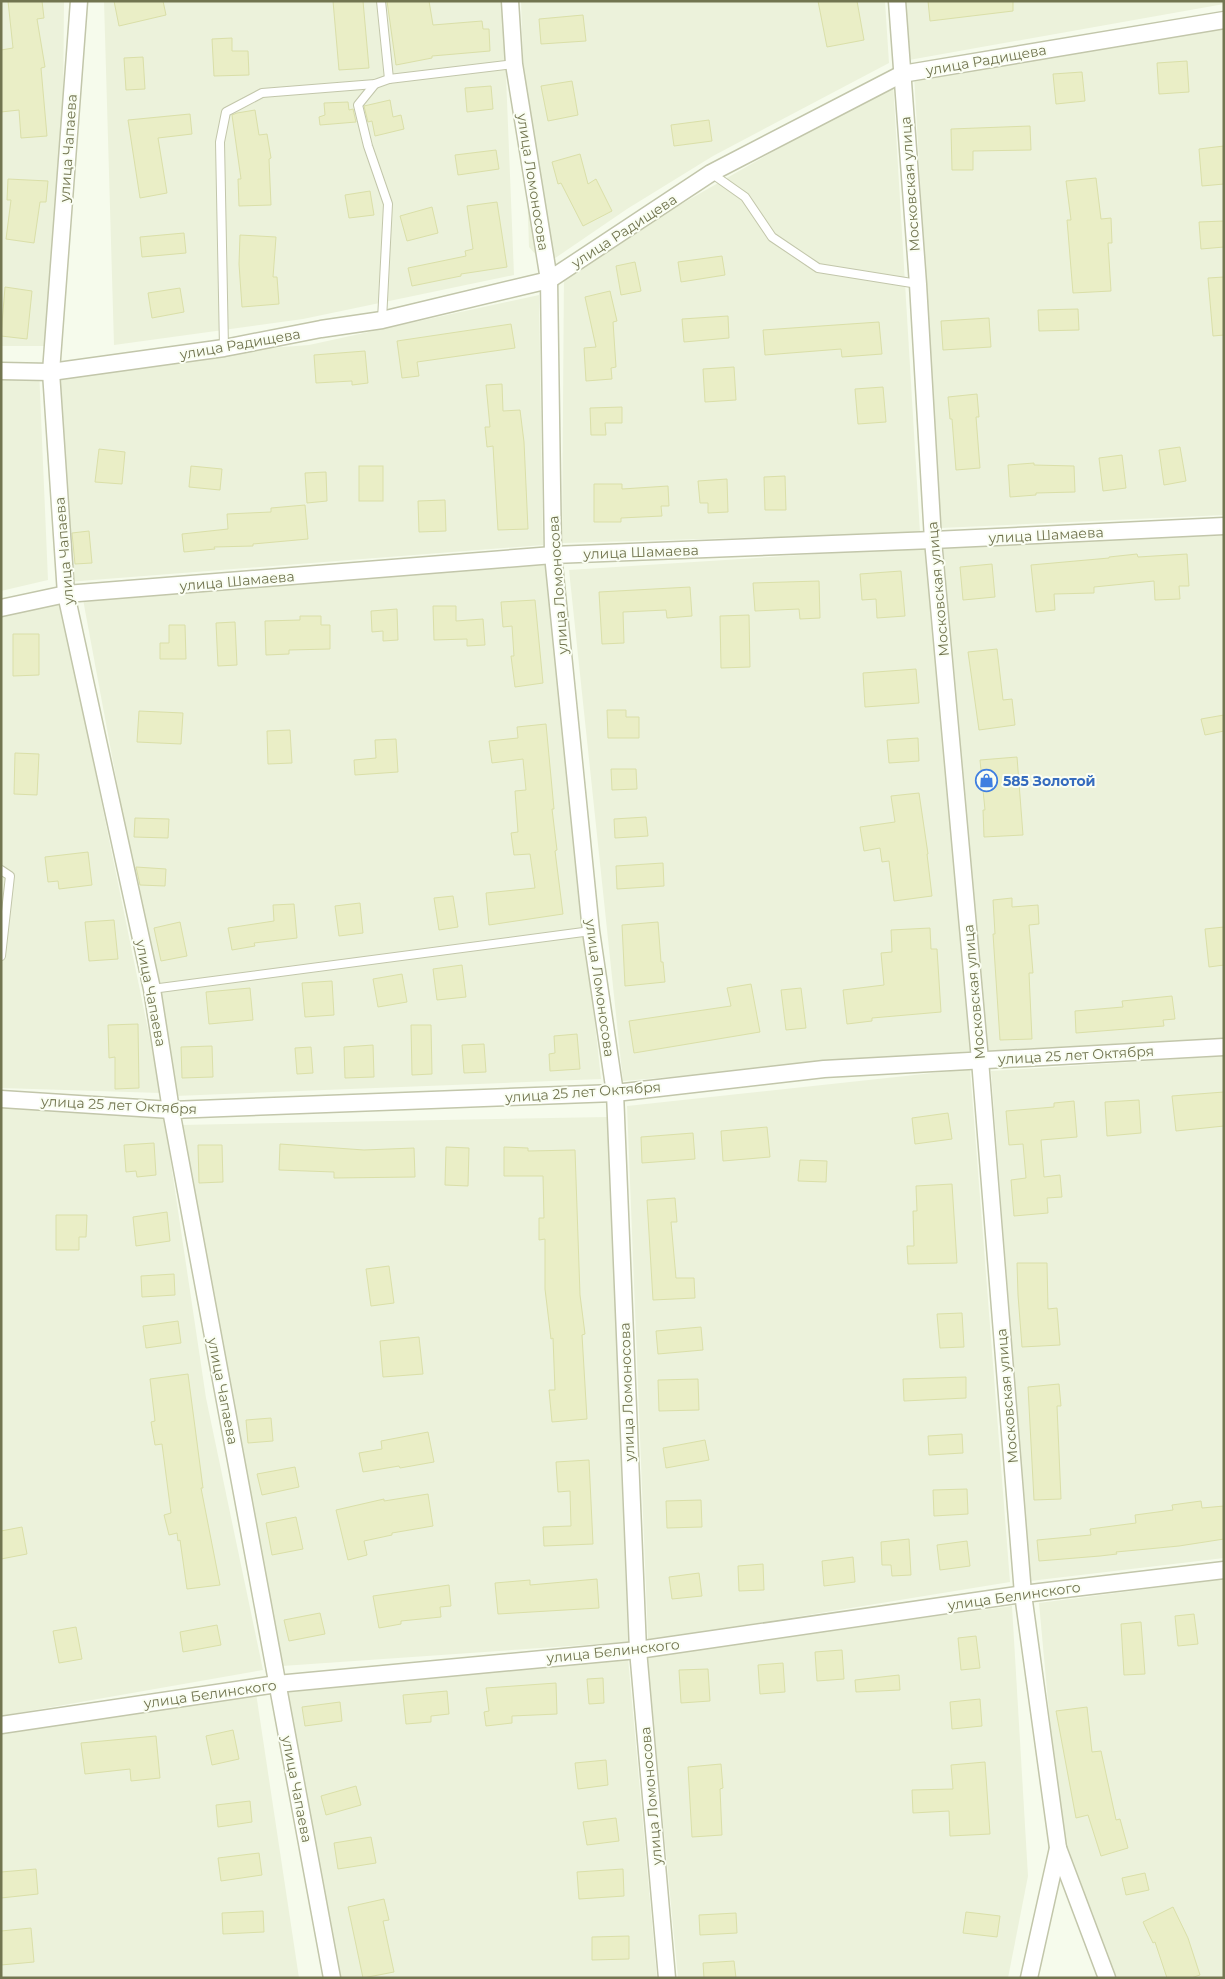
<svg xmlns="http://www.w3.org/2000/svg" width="1225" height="1979" viewBox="0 0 1225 1979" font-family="Montserrat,sans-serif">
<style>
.residential{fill:#ecf2db}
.building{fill:#eaeec6;stroke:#dadfa8}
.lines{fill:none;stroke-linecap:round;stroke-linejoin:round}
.service-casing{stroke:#c2c6aa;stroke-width:10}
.minor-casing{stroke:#c2c6aa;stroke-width:19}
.service{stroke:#fff;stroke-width:8}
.minor{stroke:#fff;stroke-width:16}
.labels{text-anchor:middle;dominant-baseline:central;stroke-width:4;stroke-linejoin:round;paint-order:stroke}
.street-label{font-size:14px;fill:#727550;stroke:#fafef3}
.shop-label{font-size:14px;font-weight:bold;fill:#366cbe;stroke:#fafef3;text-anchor:start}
</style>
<rect width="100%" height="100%" fill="#f6fbec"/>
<!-- residential -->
<g class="residential">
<polygon points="1,1 64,1 61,346 1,346"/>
<polygon points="104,1 503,1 514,275 303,319 114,345"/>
<polygon points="521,1 885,1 889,63 713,156 627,209 545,265 529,247"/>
<polygon points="905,1 1224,1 1224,4 909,60"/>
<polygon points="1224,27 1224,515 940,528 914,75"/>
<polygon points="893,83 920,533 562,543 564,271"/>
<polygon points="539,295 543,545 67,582 56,365 309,345"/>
<polygon points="39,369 48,580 1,591 1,370"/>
<polygon points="1224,535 1224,1038 986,1051 943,547"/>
<polygon points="925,547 972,1051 623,1081 569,570"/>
<polygon points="545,561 601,1079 175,1096 82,594"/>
<polygon points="60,600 161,1093 1,1088 1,612"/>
<polygon points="1224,1056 1224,1558 1030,1581 991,1071"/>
<polygon points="970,1069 1010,1582 648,1641 627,1106"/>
<polygon points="1,1105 163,1110 206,1398 263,1670 1,1716"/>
<polygon points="608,1117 628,1642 282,1666 180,1125"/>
<polygon points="1224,1579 1224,1978 1108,1978 1063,1866 1039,1603"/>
<polygon points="1012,1606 1028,1876 1008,1978 678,1978 647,1654"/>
<polygon points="628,1658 657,1978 339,1978 283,1686"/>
<polygon points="256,1693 299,1978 1,1978 1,1732"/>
</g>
<!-- building -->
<g class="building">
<polygon points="8,1 42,1 44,18 37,19 45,67 41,68 47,136 21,138 19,110 1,112 1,50 13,48"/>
<polygon points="114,1 163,1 166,15 119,26"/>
<polygon points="333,1 363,1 369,68 339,70"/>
<polygon points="387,1 429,1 433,25 482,21 483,29 489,29 490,51 432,56 432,58 396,65"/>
<polygon points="818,1 857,1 864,40 827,47"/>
<polygon points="928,1 1013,1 1013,11 930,21"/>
<polygon points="583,15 586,41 541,44 539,19"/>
<polygon points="232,38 232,51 248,51 249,75 214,76 212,39"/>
<polygon points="143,57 145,89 126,90 124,58"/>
<polygon points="1187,61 1189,92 1159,94 1157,63"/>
<polygon points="1082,72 1085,101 1056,104 1053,74"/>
<polygon points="572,81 578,115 548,121 541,86"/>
<polygon points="491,86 493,109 467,112 465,88"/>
<polygon points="390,100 393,117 401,115 404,129 375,136 372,121 368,122 364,106"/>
<polygon points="348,102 349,110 353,109 356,122 320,125 319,117 325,115 324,103"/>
<polygon points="255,110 259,135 267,134 271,158 269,159 271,205 239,206 238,179 241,179 232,115 237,113"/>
<polygon points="190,114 192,134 158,138 167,193 140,198 128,120"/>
<polygon points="709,120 712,141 674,146 671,125"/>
<polygon points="1030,126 1031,150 973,151 973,170 952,170 951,129"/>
<polygon points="1224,146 1224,184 1202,186 1199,149"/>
<polygon points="496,150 499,169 458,175 455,155"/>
<polygon points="580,154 588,184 596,179 612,211 583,226 561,183 558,184 552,162"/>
<polygon points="1096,178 1101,219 1111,218 1112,243 1108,243 1111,291 1073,293 1067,220 1071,220 1066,181"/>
<polygon points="8,179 48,181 46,202 40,202 34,243 6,239 11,200 7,200"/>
<polygon points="370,191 374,215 349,218 345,195"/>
<polygon points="497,202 507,267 461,274 461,276 412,286 408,268 466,256 465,251 473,249 467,206"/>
<polygon points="432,207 438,233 407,241 400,216"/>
<polygon points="1224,221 1224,247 1201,249 1199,222"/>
<polygon points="184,233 186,253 142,257 140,237"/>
<polygon points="240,235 276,237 273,277 277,277 279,304 242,307 239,264"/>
<polygon points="722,256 725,275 681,282 678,262"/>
<polygon points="635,262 641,291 621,295 616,266"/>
<polygon points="1224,277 1224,335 1213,336 1208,278"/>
<polygon points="5,287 32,291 27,339 1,336"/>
<polygon points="180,288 184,312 152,318 148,293"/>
<polygon points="610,291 617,321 613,322 616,367 611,368 612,379 586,381 584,348 596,347 585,297"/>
<polygon points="1078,309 1079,330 1039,331 1038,310"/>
<polygon points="728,316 729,338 684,342 682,319"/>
<polygon points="989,318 991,347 943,350 941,321"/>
<polygon points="879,322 882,354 842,357 841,349 765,355 763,330"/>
<polygon points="511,324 515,348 417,362 419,376 402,378 397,341"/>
<polygon points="365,351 368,383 352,385 352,381 316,383 314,355"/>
<polygon points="734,367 736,400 705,402 703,369"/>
<polygon points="502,384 503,411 520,410 524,442 528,529 498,530 493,446 487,447 485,427 490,427 486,385"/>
<polygon points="883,387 886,422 858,424 855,389"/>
<polygon points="977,394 979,417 976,417 980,468 956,470 952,419 950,419 948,397"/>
<polygon points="622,407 622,423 605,423 606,435 591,435 590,408"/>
<polygon points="1180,447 1186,481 1164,485 1159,450"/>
<polygon points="99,449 125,452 122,484 95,482"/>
<polygon points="1122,455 1126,488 1103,491 1099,458"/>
<polygon points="1034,463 1034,465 1074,466 1075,492 1036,493 1036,495 1010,497 1008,465"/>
<polygon points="191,466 222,469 220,490 189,487"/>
<rect x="359" y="466" width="24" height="35"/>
<polygon points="326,472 327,501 307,503 305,473"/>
<polygon points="785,476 786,510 765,510 764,477"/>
<polygon points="727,479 728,512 708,513 708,503 700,503 698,481"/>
<polygon points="594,484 622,484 622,489 668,486 669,506 661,506 662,516 621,518 621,522 594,522"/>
<polygon points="445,500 446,531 419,532 418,501"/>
<polygon points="305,505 308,539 253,544 253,546 214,547 215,549 184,552 182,534 228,529 227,514 271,512 271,508"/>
<polygon points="89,531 92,563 75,564 72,533"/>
<polygon points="1137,554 1138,557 1187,554 1189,586 1179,586 1180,599 1155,600 1154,581 1094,587 1094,593 1054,594 1055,610 1036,612 1031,565 1109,558 1109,557"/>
<polygon points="992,564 995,597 963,600 960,567"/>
<polygon points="901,571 905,616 877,618 876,599 862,600 860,574"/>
<polygon points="819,581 820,618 800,619 799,609 755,611 753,583"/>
<polygon points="690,587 692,616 667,618 666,610 623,612 624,643 602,644 599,592"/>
<polygon points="535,600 543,683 515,687 511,656 514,656 512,626 503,627 501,602"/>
<polygon points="433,606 456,606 456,621 483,619 485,645 467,646 467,639 434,640"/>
<polygon points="397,609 398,640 383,641 383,631 372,632 371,611"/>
<polygon points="749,615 750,667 721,668 720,616"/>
<polygon points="300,616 321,616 321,625 330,625 330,649 289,650 289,654 266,655 265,621 300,620"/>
<polygon points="235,622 237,665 218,666 216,623"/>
<polygon points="169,625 185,625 186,659 160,659 160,643 169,643"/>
<polygon points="13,634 39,634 39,675 13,676"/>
<polygon points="997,649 1003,700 1012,699 1015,725 979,730 968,652"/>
<polygon points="916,669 919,703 865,707 863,673"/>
<polygon points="607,710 626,710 626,717 639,717 639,738 608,738"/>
<polygon points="139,711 183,713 181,744 137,742"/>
<polygon points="1224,715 1224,731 1205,735 1201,719"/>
<polygon points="546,724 554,809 552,809 557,850 555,851 563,914 489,925 486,893 535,888 530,854 514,855 511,833 518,832 515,791 526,790 523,759 492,763 489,741 518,738 517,727"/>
<polygon points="290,730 292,763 268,764 267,731"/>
<polygon points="918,738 919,761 889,763 887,740"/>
<polygon points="396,739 398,772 355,775 354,760 376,758 375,740"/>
<polygon points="15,753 39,754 37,795 14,794"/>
<polygon points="1017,757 1023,835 984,837 983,810 985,810 980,760"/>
<polygon points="611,769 636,769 637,789 612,790"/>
<polygon points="919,793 928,854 927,854 932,896 894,901 889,861 882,862 880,848 864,851 860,827 895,822 891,796"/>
<polygon points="646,817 648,836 615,838 614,819"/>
<polygon points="135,818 169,819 168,838 134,837"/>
<polygon points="88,852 92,885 59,889 58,881 48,882 45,857"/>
<polygon points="663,863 664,886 617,889 616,866"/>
<polygon points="136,867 166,869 165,886 140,885"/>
<polygon points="453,896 458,927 439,930 434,898"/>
<polygon points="1012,898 1012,907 1038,905 1039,924 1029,925 1033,973 1029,973 1032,1039 1000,1040 993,934 995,934 993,900"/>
<polygon points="360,903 363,933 339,936 335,906"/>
<polygon points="294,904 297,938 254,943 255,946 232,950 228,928 274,921 273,905"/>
<polygon points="114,920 118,959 89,961 85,922"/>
<polygon points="180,922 187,956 161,961 154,928"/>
<polygon points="658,922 661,962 663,962 665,982 625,986 622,925"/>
<polygon points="1224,927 1224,965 1209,967 1205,929"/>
<polygon points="930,928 931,949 937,949 941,1012 872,1018 872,1021 847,1024 843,990 884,985 881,953 892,952 891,930"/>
<polygon points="462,965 466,997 437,1000 433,969"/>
<polygon points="402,974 407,1002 378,1007 373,979"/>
<polygon points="332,981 334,1015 305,1017 302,983"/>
<polygon points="751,984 760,1032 634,1053 629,1021 731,1006 727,988"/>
<polygon points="250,988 253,1020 209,1024 206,992"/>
<polygon points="801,988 806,1028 786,1030 781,990"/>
<polygon points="1172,996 1175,1019 1163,1020 1164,1026 1076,1033 1075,1011 1123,1007 1122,1001"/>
<polygon points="138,1024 139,1088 115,1089 115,1057 109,1058 108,1025"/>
<polygon points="411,1025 431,1025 432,1074 412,1075"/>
<polygon points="577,1034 580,1069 550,1071 549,1054 555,1053 554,1036"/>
<polygon points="484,1044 486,1072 464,1073 462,1045"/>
<polygon points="373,1045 374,1077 345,1078 344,1047"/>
<polygon points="212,1046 213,1077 182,1078 181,1047"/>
<polygon points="311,1047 313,1073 297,1074 295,1048"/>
<polygon points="1224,1092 1224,1126 1176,1131 1172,1096"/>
<polygon points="1139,1100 1141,1133 1107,1136 1105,1102"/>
<polygon points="1074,1101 1077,1137 1041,1140 1044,1177 1060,1175 1062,1197 1047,1198 1048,1213 1014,1216 1011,1180 1026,1178 1023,1144 1009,1145 1006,1111 1054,1107 1054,1103"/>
<polygon points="948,1113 952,1139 915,1144 912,1118"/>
<polygon points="767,1127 770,1157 723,1161 721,1131"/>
<polygon points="693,1133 695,1159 642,1163 641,1137"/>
<polygon points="154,1143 156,1175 137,1177 136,1171 126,1172 124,1145"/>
<polygon points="280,1144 364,1150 414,1148 415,1177 334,1178 334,1172 279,1170"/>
<polygon points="198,1145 222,1145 223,1182 199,1183"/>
<polygon points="446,1147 469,1148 468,1186 445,1185"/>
<polygon points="504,1147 528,1148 528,1151 575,1150 580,1295 585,1334 582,1335 587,1419 552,1422 549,1390 555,1390 553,1338 551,1339 545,1289 545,1239 539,1240 539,1218 544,1218 543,1176 504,1176"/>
<polygon points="800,1160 827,1161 826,1182 798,1181"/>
<polygon points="952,1184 957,1263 908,1264 907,1246 914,1246 913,1211 917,1211 916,1186"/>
<polygon points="675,1198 677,1222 671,1222 676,1278 694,1278 695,1298 653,1300 647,1200"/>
<polygon points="167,1212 170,1241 136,1246 133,1217"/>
<polygon points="56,1215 87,1215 86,1237 79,1237 79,1250 56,1250"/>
<polygon points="1017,1263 1047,1263 1048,1309 1057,1308 1060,1345 1022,1347 1018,1295"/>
<polygon points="389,1266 394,1303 371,1306 366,1269"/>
<polygon points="174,1274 175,1295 142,1297 141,1276"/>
<polygon points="962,1313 964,1347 940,1348 937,1314"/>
<polygon points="178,1321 181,1343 146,1348 143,1326"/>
<polygon points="701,1327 703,1350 658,1354 656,1331"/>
<polygon points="419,1337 423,1374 383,1377 380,1341"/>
<polygon points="188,1374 203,1488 201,1488 220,1585 187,1589 180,1540 178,1541 177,1533 169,1535 164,1515 171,1513 162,1444 155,1445 151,1422 155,1421 150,1379"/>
<polygon points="966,1377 966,1398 904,1401 903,1379"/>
<polygon points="698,1379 699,1410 659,1411 658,1380"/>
<polygon points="1059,1384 1061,1406 1057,1406 1061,1499 1034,1500 1028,1387"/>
<polygon points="271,1418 273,1441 248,1443 246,1420"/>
<polygon points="428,1432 434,1462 400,1468 399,1466 363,1472 359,1453 382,1449 381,1441"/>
<polygon points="962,1434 963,1453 929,1455 928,1436"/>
<polygon points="705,1440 709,1460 666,1468 663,1448"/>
<polygon points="589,1460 593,1544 544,1546 543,1527 571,1526 570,1491 558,1492 556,1462"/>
<polygon points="295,1467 299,1487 262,1495 257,1474"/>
<polygon points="967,1489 968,1514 934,1516 933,1490"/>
<polygon points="428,1494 433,1526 392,1533 392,1535 364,1541 367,1555 348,1560 336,1510 384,1499 384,1501"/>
<polygon points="701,1500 702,1527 667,1528 666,1501"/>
<polygon points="1201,1501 1202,1508 1224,1506 1224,1539 1179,1546 1116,1552 1117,1554 1100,1556 1039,1561 1037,1540 1091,1535 1090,1529 1136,1523 1135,1515 1173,1510 1172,1505"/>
<polygon points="296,1517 303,1549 272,1555 266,1523"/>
<polygon points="22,1527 27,1554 1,1559 1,1531"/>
<polygon points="909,1539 911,1575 892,1576 891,1565 882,1565 881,1542"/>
<polygon points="967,1541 970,1566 940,1570 937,1545"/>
<polygon points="853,1557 855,1582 824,1586 822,1561"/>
<polygon points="763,1564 764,1590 739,1591 738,1566"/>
<polygon points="699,1573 702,1596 672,1599 669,1577"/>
<polygon points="597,1579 599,1608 498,1614 495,1583 530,1580 530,1585"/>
<polygon points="449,1585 451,1606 440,1607 441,1617 401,1621 401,1624 379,1628 373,1596"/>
<polygon points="320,1613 325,1634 289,1641 284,1620"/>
<polygon points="1194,1614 1198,1644 1178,1646 1175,1616"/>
<polygon points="1141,1622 1145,1674 1124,1675 1121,1624"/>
<polygon points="217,1625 221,1645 183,1652 180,1632"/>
<polygon points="76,1627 82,1659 59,1663 53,1631"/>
<polygon points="976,1636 980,1668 961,1670 958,1638"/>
<polygon points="842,1650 844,1679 817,1681 815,1652"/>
<polygon points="783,1663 785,1692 760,1694 758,1665"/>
<polygon points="708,1669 710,1701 681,1703 679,1670"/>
<polygon points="899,1675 900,1690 856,1692 855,1680"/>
<polygon points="603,1678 604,1703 589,1704 587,1679"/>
<polygon points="556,1683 557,1714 512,1716 512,1723 486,1726 484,1712 489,1711 486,1688"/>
<polygon points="447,1691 449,1714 431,1716 431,1722 406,1724 403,1695"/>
<polygon points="980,1699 982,1726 952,1729 950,1702"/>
<polygon points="340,1702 342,1721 305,1726 302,1707"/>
<polygon points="1087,1707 1092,1752 1101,1751 1116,1820 1120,1819 1128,1848 1101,1856 1088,1815 1076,1818 1056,1711"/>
<polygon points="233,1730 239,1759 212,1765 206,1736"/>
<polygon points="156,1736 160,1778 131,1781 130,1769 85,1774 81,1743"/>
<polygon points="606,1760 608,1785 578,1789 575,1763"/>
<polygon points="985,1762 990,1834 950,1836 949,1811 913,1813 912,1790 953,1789 951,1765"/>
<polygon points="721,1764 723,1788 720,1789 722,1835 692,1837 688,1767"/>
<polygon points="356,1786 361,1805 326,1815 321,1796"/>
<polygon points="250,1801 252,1822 218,1827 216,1805"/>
<polygon points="616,1818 619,1841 587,1845 583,1822"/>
<polygon points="371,1837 376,1863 338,1869 334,1843"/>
<polygon points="259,1853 262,1875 221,1881 218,1858"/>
<polygon points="36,1869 38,1894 1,1898 1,1872"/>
<polygon points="623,1869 624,1896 579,1899 577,1872"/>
<polygon points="1145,1873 1149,1890 1126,1895 1122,1878"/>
<polygon points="384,1899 389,1920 383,1921 394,1972 363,1978 348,1907"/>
<polygon points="1173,1907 1188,1938 1200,1975 1191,1978 1167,1978 1155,1942 1153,1943 1143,1922"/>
<polygon points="263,1911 264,1932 223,1934 222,1913"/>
<polygon points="966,1912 1000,1916 997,1937 963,1933"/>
<polygon points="736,1913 737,1933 700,1935 699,1915"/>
<polygon points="31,1928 34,1962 1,1965 1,1931"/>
<polygon points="629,1936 629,1959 592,1960 592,1937"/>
<polygon points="734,1961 736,1978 704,1978 703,1963"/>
</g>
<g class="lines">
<defs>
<g id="service">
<polyline points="381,1 389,79"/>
<polyline points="375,84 358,105 368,146 388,204 382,320"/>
<polyline points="711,173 745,197 772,237 818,268 918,284"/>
<polyline points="224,348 220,142 226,112 262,93 375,84 389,79 514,64"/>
<polyline points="1,870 10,876 1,956"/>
<polyline points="152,989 591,931"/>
</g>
<g id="minor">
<polyline points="79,1 51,372 66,594 152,989 171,1110 332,1978"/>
<polyline points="510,1 514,64 549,280 553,555 591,931 615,1093 638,1650 667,1978"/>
<polyline points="897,1 918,284 933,540 980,1060 1023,1594 1058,1848 1029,1978"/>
<polyline points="1,371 51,372 224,348 321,329 382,320 549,280 711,173 902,74 1224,20"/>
<polyline points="1,608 66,594 553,555 933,540 1224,526"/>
<polyline points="1,1099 171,1110 615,1093 824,1069 1224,1047"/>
<polyline points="1,1725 277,1684 638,1650 1023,1594 1224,1570"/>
<polyline points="1058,1848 1107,1978"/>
</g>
</defs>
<!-- service casing -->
<use href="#service" class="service-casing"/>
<!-- minor casing -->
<use href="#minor" class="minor-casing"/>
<!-- service -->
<use href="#service" class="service"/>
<!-- minor -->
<use href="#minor" class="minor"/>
</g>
<!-- icons -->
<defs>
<symbol id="shop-ring" viewBox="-11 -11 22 22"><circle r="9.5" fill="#fafef3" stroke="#3f7fe0" stroke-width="1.5"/><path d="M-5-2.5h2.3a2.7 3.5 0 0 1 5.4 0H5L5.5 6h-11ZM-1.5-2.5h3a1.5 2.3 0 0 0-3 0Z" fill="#3f7fe0"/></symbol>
</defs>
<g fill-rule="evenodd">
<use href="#shop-ring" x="974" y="768" width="25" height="25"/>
</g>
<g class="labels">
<!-- street labels -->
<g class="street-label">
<text transform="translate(986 60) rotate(-10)">улица Радищева</text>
<text transform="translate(68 148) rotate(-86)">улица Чапаева</text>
<text transform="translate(533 182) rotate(81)">улица Ломоносова</text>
<text transform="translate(910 184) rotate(-94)">Московская улица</text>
<text transform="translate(624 231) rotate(-33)">улица Радищева</text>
<text transform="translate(240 344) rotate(-10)">улица Радищева</text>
<text transform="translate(1046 535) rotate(-3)">улица Шамаева</text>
<text transform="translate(64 551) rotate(-95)">улица Чапаева</text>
<text transform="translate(641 552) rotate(-2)">улица Шамаева</text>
<text transform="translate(237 581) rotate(-5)">улица Шамаева</text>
<text transform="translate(558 585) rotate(-94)">улица Ломоносова</text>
<text transform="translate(938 589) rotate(-95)">Московская улица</text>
<text transform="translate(600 988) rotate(82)">улица Ломоносова</text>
<text transform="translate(974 992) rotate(-95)">Московская улица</text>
<text transform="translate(151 993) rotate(79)">улица Чапаева</text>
<text transform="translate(1076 1055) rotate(-3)">улица 25 лет Октября</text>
<text transform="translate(583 1092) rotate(-4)">улица 25 лет Октября</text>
<text transform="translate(119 1105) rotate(3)">улица 25 лет Октября</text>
<text transform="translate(223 1391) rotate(79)">улица Чапаева</text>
<text transform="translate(627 1392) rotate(-92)">улица Ломоносова</text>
<text transform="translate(1007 1396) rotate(-95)">Московская улица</text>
<text transform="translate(1014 1596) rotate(-8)">улица Белинского</text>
<text transform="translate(613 1651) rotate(-6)">улица Белинского</text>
<text transform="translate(210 1694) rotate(-8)">улица Белинского</text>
<text transform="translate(297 1789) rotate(79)">улица Чапаева</text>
<text transform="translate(651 1796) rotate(-95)">улица Ломоносова</text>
</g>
<!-- shop labels -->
<g class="shop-label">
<text x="1003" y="781">585 Золотой</text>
</g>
</g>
<!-- border -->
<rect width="1225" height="1979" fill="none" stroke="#727550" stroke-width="5"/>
</svg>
